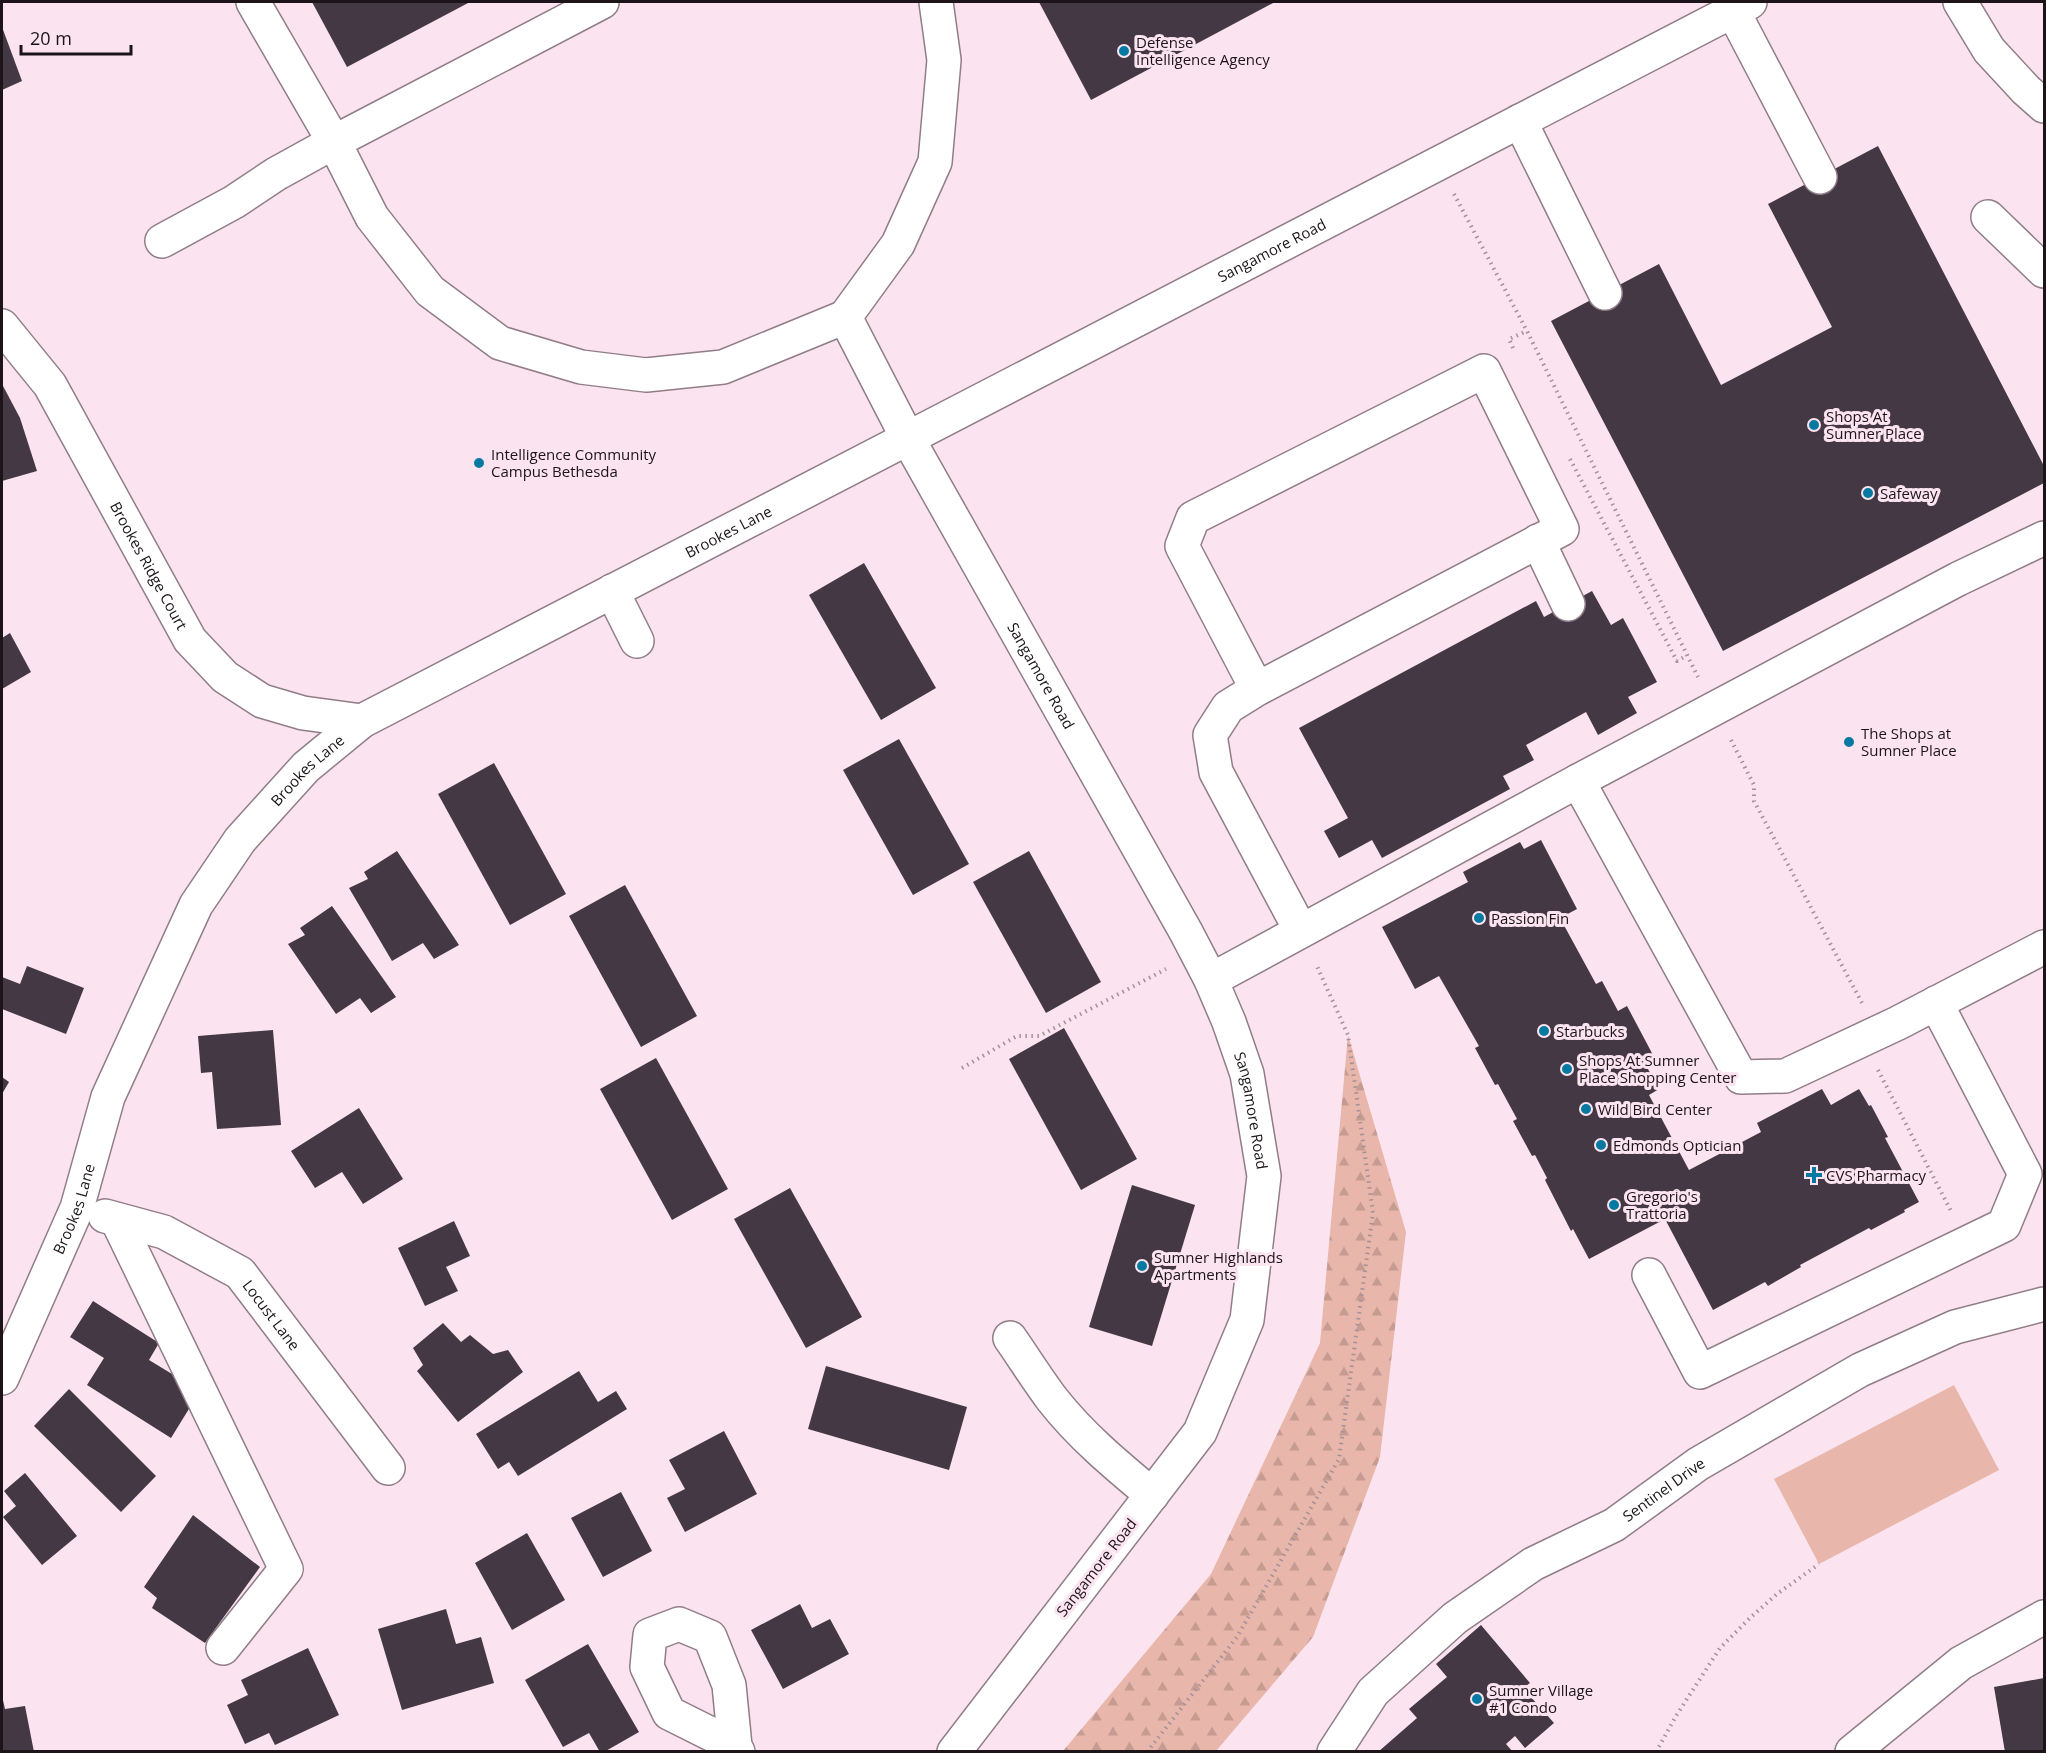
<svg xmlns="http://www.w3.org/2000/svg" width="2046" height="1753" viewBox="0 0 2046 1753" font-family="'Open Sans',sans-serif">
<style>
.forest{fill:url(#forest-firs)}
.pitch{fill:#e8b6aa}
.building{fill:#443845}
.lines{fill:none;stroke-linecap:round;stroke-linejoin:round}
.minor-casing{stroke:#917d87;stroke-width:36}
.path{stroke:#a29199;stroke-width:4;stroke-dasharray:1.5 4.5;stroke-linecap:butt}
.minor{stroke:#fff;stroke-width:33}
.poi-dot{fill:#0479a2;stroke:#fbe4ef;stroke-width:2}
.labels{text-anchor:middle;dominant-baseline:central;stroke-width:6;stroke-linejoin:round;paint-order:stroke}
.poi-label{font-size:15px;fill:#1c1418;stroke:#fbe4ef;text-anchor:start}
.street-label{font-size:15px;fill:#1c1418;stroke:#fbe4ef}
</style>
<defs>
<pattern id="forest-firs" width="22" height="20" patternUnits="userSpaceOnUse" patternTransform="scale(1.5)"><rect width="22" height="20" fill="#e8b6aa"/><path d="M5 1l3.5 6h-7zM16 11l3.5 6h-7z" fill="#c69c92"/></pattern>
</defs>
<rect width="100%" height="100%" fill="#fbe4ef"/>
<!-- forest -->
<polygon class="forest" points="1348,1035 1406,1232 1380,1457 1313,1637 1216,1751 1063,1751 1211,1574 1320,1343"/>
<!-- pitch -->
<polygon class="pitch" points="1954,1385 1999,1470 1819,1564 1774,1479"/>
<!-- building -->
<g class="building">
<polygon points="312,2 470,2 347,67"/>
<polygon points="1039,2 1275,2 1091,100"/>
<polygon points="2,27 22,81 2,90"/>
<polygon points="1878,146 2044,466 2044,483 1723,651 1551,321 1659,264 1721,385 1832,327 1768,204"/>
<polygon points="2,384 20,418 37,471 2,481"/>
<polygon points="864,563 936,688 881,720 809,595"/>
<polygon points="1592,591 1611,625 1623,618 1657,682 1628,697 1637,713 1598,735 1586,712 1526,745 1534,760 1503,776 1510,789 1382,858 1372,840 1339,858 1324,831 1348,818 1299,728 1536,601 1544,617"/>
<polygon points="10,633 31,672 2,689 2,638"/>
<polygon points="899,739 969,864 913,895 843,770"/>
<polygon points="494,763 566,894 510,925 438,794"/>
<polygon points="1541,840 1577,909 1560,918 1596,984 1602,981 1618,1011 1627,1006 1653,1055 1643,1060 1659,1089 1649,1095 1689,1170 1761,1132 1757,1123 1822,1089 1831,1105 1859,1089 1869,1106 1871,1105 1888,1137 1885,1138 1919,1202 1904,1210 1905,1212 1871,1230 1869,1228 1800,1265 1801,1267 1768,1286 1765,1282 1713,1310 1665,1219 1589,1259 1573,1229 1571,1231 1545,1180 1547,1178 1535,1155 1532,1156 1513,1121 1517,1119 1498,1084 1495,1085 1475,1048 1479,1046 1439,976 1415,989 1382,927 1468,882 1463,872 1520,842 1524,849"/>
<polygon points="397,851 459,945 434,959 423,943 392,961 349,888 368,879 364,872"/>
<polygon points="1029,851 1101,982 1046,1013 973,882"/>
<polygon points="625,885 697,1016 641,1047 569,916"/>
<polygon points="332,906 396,997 371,1013 360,998 336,1014 288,944 305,935 300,928"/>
<polygon points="27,966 84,988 66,1034 2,1009 2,977 20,984"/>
<polygon points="1064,1028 1137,1159 1081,1190 1009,1059"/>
<polygon points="273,1030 281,1125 217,1129 212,1072 201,1073 198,1036"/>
<polygon points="656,1058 728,1189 672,1220 600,1089"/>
<polygon points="2,1077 9,1082 2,1094"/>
<polygon points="359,1108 403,1179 363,1204 342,1172 315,1188 291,1151"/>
<polygon points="1132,1185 1195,1205 1152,1346 1089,1327"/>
<polygon points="790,1188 862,1317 806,1348 734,1219"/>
<polygon points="454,1221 470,1256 446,1267 458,1291 425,1306 398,1248"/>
<polygon points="93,1301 159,1343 149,1360 200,1391 171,1438 87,1385 104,1358 70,1337"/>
<polygon points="443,1323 461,1342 470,1335 493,1354 508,1350 523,1372 458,1422 417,1371 423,1365 413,1348"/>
<polygon points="826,1366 967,1407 949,1470 808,1429"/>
<polygon points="579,1371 598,1402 616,1391 627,1409 518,1476 509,1462 498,1469 476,1434"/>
<polygon points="69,1389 156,1476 121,1512 34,1426"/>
<polygon points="724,1431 757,1494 685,1532 667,1498 685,1489 669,1460"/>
<polygon points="25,1473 77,1536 42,1565 3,1517 16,1506 4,1491"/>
<polygon points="621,1492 652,1551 603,1577 571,1518"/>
<polygon points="193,1515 260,1567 205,1643 152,1608 157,1598 144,1587"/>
<polygon points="527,1533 565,1600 512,1630 475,1563"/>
<polygon points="800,1604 812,1628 830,1619 849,1654 783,1689 751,1630"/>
<polygon points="446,1609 456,1644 481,1637 494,1683 402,1710 378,1629"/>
<polygon points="1481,1625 1530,1683 1523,1688 1554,1723 1525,1748 1515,1736 1506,1744 1513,1752 1378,1752 1417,1718 1409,1709 1447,1677 1436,1664"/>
<polygon points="588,1644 639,1732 604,1752 600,1752 589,1733 563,1747 525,1680"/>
<polygon points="308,1648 339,1715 275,1745 269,1733 245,1744 227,1705 248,1695 241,1680"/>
<polygon points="2044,1678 2044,1752 2005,1752 1994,1687"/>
<polygon points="2,1696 5,1709 25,1706 34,1752 2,1752"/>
</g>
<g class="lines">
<defs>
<g id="minor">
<polyline points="253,2 334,142 602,2"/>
<polyline points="1960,2 1989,50 2026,90 2044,106"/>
<polyline points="1733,11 1820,177"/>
<polyline points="1520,121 1605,293"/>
<polyline points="1988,217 2044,271"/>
<path id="s1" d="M162,241L234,202L276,174L334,142L372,217L430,291L500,343L581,367L646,375L723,367L845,317L907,437L1186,932L1211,980L1229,1022L1247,1074L1264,1176L1247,1320L1200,1432L954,1752"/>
<polyline points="845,317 898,244 935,162 944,60 936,2"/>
<path id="s2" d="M2,326L50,385L190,640L225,677L262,701L303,713L362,721"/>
<polyline points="2044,538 1958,579 1578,781 1741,1077 1785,1076 1898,1023 2044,947"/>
<polyline points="1538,541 1568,604"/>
<polyline points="612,591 637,641"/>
<polyline points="1257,689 1182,546 1193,518 1484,371 1562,529 1257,689 1228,707 1210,735 1216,772 1301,931"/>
<polyline points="1211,980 1578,781"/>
<path id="s3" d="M105,1216L164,1232L240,1273L388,1468"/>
<polyline points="117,1220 286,1569 223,1648"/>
<polyline points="1649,1275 1700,1372 2004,1225 2025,1174 1936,1003"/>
<path d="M1010,1338C1024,1358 1037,1379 1052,1399C1081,1436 1116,1465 1152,1495"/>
<path id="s4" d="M2,1378L77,1208L108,1097L196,905L240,840L306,767L362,721L1750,2"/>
<polyline points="735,1746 669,1713 647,1667 650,1635 679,1624 710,1637 729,1685 735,1746 738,1752"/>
<path id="s5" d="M1334,1752L1373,1692L1455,1618L1533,1564L1614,1525L1698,1464L1860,1370L1955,1327L2044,1304"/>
<polyline points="1852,1752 1961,1663 2044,1617"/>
</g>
</defs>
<!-- minor casing -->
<use href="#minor" class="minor-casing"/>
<!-- path -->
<g class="path">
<polyline points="1454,194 1527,331 1698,677"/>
<polyline points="1513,348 1509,339 1527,331"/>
<polyline points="1570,459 1677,661 1686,656"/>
<polyline points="1731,740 1754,785 1754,801 1862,1003"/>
<polyline points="962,1068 1017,1036 1039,1036 1166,969"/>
<polyline points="1878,1070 1952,1213"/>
<polyline points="1147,1752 1237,1637 1339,1459 1373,1213 1348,1035 1316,964"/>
<polyline points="1656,1752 1676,1716 1720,1648 1751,1617 1777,1594 1819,1564"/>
</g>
<!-- minor -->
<use href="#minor" class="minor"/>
</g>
<!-- markers -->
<g class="poi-dot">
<circle cx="1124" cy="51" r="6"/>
<circle cx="1814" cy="425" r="6"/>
<circle cx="479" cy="463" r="6"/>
<circle cx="1868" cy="493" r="6"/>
<circle cx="1849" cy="742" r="6"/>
<circle cx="1479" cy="918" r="6"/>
<circle cx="1544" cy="1031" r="6"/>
<circle cx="1567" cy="1069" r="6"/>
<circle cx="1586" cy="1109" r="6"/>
<circle cx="1601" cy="1145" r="6"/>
<path d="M1811 1166h6v6h6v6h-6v6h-6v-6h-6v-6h6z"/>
<circle cx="1614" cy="1205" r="6"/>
<circle cx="1142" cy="1266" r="6"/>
<circle cx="1477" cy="1699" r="6"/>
</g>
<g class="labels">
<!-- poi labels -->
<g class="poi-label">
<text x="1136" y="42">Defense<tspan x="1136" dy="17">Intelligence Agency</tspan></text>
<text x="1826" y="416">Shops At<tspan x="1826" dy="17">Sumner Place</tspan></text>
<text x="491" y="454">Intelligence Community<tspan x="491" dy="17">Campus Bethesda</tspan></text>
<text x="1880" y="493">Safeway</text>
<text x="1861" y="733">The Shops at<tspan x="1861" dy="17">Sumner Place</tspan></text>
<text x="1491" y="918">Passion Fin</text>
<text x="1556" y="1031">Starbucks</text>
<text x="1579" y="1060">Shops At Sumner<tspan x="1579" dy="17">Place Shopping Center</tspan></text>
<text x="1598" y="1109">Wild Bird Center</text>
<text x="1613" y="1145">Edmonds Optician</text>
<text x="1826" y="1175">CVS Pharmacy</text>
<text x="1626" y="1196">Gregorio's<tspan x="1626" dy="17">Trattoria</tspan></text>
<text x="1154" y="1257">Sumner Highlands<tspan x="1154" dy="17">Apartments</tspan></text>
<text x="1489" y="1690">Sumner Village<tspan x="1489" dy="17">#1 Condo</tspan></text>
</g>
<!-- street labels -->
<g class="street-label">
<text stroke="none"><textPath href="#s4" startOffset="1786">Sangamore Road</textPath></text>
<text stroke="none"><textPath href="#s4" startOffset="1174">Brookes Lane</textPath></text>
<text stroke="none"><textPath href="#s2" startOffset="282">Brookes Ridge Court</textPath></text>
<text stroke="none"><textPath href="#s1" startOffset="1232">Sangamore Road</textPath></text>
<text stroke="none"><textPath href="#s4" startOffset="688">Brookes Lane</textPath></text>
<text stroke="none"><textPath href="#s1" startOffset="1718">Sangamore Road</textPath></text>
<text stroke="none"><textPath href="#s4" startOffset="184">Brookes Lane</textPath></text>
<text stroke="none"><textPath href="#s3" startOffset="200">Locust Lane</textPath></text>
<text stroke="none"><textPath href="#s5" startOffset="428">Sentinel Drive</textPath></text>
<text transform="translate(1096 1567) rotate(-52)">Sangamore Road</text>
</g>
</g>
<!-- border -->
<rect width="2046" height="1753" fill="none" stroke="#1c1418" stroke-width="6"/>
<!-- scale -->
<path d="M21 45v9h110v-9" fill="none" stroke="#1c1418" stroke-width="3"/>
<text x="30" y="45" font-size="18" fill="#1c1418" stroke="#fbe4ef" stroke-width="4.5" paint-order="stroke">20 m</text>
</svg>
